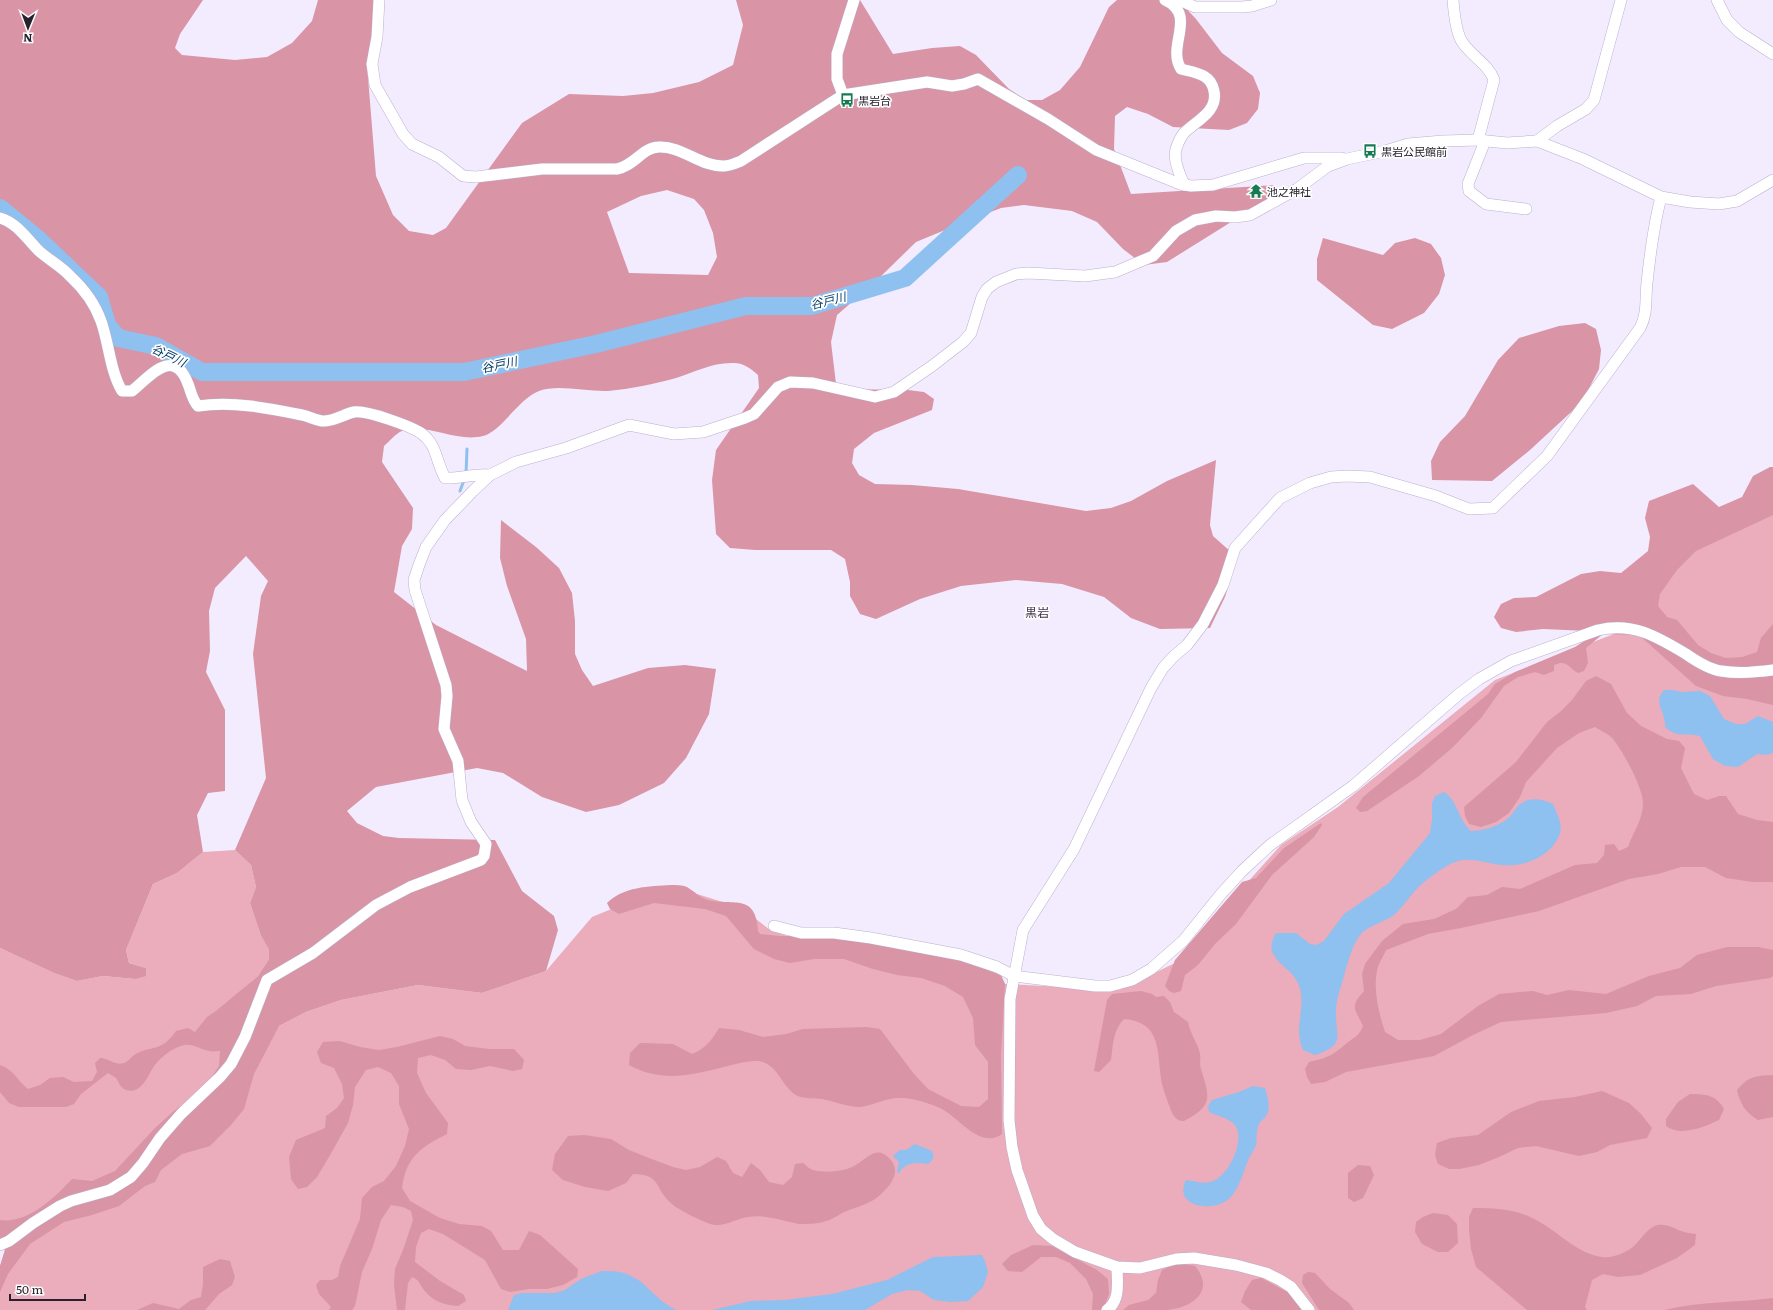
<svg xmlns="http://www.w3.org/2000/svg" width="1773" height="1310" viewBox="0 0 1773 1310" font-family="Literata,'Noto Sans JP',serif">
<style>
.green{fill:#ebacbb}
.forest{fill:#d994a6;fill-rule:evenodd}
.water{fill:#8ec0f0}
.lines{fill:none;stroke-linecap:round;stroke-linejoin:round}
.stream{stroke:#8ec0f0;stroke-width:3}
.river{stroke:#8ec0f0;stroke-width:18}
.street-casing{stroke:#bcafcd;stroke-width:12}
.street{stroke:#fff;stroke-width:11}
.labels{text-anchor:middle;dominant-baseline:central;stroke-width:3.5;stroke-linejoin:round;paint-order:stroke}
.poi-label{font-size:11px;fill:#26212c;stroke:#fdfdfd;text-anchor:start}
.water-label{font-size:12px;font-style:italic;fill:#003b66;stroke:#fdfdfd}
.neighbourhood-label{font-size:12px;fill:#41364f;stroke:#fdfdfd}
</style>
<rect width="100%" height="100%" fill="#f3ecfe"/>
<!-- green -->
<polygon class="green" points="1773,511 1773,1310 0,1310 0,1266 5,1250 0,1248 0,948 54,973 77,981 103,976 135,979 146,968 129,963 126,950 153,884 177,873 203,852 235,850 251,865 256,887 250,903 261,936 269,948 269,959 258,976 241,991 279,1026 306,1012 341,1000 418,985 482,993 546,971 592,917 643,896 697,894 742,908 770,930 796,939 861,941 967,962 1005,984 1119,990 1175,963 1281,845 1338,807 1495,680 1619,632 1657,607 1653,595 1695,543"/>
<!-- forest -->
<g class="forest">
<path d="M0,0H203L180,34L175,48L182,55L235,60L267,57L292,43L312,21L318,0H381L367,65L376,176L393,215L409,231L433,235L446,228L522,123L569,94L623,96L653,93L699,82L733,65L743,25L736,0H860L893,54L932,48L960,46L976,55L1009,89L1026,100H1042L1060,90L1080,67L1109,7L1117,0H1178L1196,19L1222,53L1253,76L1260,93L1258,109L1247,123L1229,130L1173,127L1148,114L1127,107L1115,116L1114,149L1131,194L1274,185L1276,194L1167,262L1144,265L1123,249L1097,222L1072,211L1024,205L1001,208L962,223L916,242L876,281L837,315L831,342L836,384L842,389L908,390L924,392L934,399L932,410L874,433L854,449L852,463L859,475L875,484L912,485L958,489L1086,511L1111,508L1131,501L1167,481L1216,460L1210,525L1213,536L1231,552L1232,574L1225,597L1210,628L1160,629L1131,618L1104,597L1062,584L1016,580L961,586L920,599L876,619L860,614L850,596V582L845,559L831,550H755L730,548L716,534L712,480L716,450L759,388L758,375C751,369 744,363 734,363C713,362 695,372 676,378C654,384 631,389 608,391C587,392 558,384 539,391C518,399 502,431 483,436C456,443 426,422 402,431C396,433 389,442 384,446L382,462L413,508L412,529L402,546L394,592L436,625L527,671L526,639L507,586L500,558L501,520L536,547L559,568L572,593L575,621V654L582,670L593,686L648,668L685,665L716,669L709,714L686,758L664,783L619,805L586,812L542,797L503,773L477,768L376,787L347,811L357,823L383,836L399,838L495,840L522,891L554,916L558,930L546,971L482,993L418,985L341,1000L306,1012L279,1026L254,1074L244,1109L231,1125L210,1146L182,1154L161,1170L155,1182L145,1186L119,1206L92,1215L64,1222L30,1244L8,1274L0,1292V1266L5,1250L0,1248V1220C28,1224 54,1198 72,1179L92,1181L115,1171L155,1128L175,1110L202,1092L219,1066L220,1051C217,1051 213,1052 210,1051C201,1050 193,1043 184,1045C172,1048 161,1057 154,1066C148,1076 141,1095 126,1090C120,1088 119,1082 116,1078C114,1076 110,1075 108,1073L81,1094L74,1104L66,1107H19L9,1103L0,1092V1065C15,1071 16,1079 28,1089L40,1085L50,1078L63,1077L74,1082L92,1081L97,1072L95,1063L100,1058C109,1058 115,1066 124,1063C128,1062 131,1057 134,1055C152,1044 160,1054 176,1031L188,1028L195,1032L207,1017L216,1011L258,976L269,959V949L261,936L250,903L256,887L251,865L235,850L266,778L253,654L261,596L268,581L246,556L215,588L209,611L210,651L206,672L225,710V791L208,793L197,815L203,852L177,873L153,884L126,950L129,963L146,968V976L135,979L103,976L77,981L54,973L0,948ZM667,190L694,199L704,210L713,233L717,257L708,275L629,273L607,212L641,196Z"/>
<polygon points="1323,238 1383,255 1395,243 1415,238 1431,244 1441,258 1445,275 1439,294 1424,313 1392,329 1373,325 1317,280 1317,259"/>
<polygon points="1585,323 1596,329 1601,350 1599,369 1582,402 1530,450 1492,481 1432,480 1431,461 1440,442 1465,416 1498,360 1519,338 1559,326"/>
<path d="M1770,467H1773V515L1696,551L1677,570L1660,594L1658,606L1667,617L1677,620L1698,645L1711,653L1726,658L1742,657L1757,652L1761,638L1773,624V705L1747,699L1723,696L1696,686L1639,635L1603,634L1586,648L1588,663L1584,671L1578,673C1568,667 1567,659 1554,665V671L1544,675L1535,672L1518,677L1504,686L1481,718L1452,748L1419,776L1367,811L1360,812L1356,808L1363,797L1488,694L1495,684L1515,672L1575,647L1592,636L1588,631L1543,629L1516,632L1501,628L1494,617L1501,604L1514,598L1536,597L1581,574L1600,571L1621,573L1648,551L1650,537L1645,518L1649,501L1693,484L1719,507L1742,497L1753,476Z"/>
<path d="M1596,676L1611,684L1627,713L1641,726L1667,739L1679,741L1685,748L1681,768L1694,794L1707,800L1719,796H1726L1738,814L1757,820L1773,822V882H1753L1726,878L1705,867H1681L1658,874L1629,879L1539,911L1461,928L1428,934L1386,950C1383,957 1378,964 1377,971C1373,990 1379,1014 1385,1032L1398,1040H1420L1441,1034L1478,1006L1499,994L1533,991L1547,995L1569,990L1606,994L1649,976L1680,968L1697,955L1727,947H1758L1773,950V976L1770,978L1716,986L1691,994L1656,996L1637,1006L1606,1013L1501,1022L1473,1035L1434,1056L1346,1072L1325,1082L1311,1084L1307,1077L1305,1069L1309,1062C1332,1057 1333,1054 1351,1040C1358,1035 1359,1035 1363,1026C1355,1008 1349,1008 1364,991L1362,974L1365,964L1382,941L1403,924L1434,919L1456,909L1468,897L1487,895L1502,887L1520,889L1575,865L1597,863L1604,855L1605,845L1614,844L1619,851L1628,847C1633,832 1643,820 1643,803C1643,788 1623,751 1613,739C1609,734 1601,731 1595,727L1579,733L1557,748L1526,782L1520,797L1509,813L1496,822L1481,827L1469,824L1465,816L1464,807L1516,762L1547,722L1560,712L1572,700L1586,681Z"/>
<polygon points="1321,823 1322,825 1314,837 1272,875 1236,924 1215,944 1198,965 1185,975 1181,991 1174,993 1169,991 1165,986 1175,960 1242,882 1256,878 1284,848"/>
<path d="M671,885C676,885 682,885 687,887C694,891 700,898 708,900C734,906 756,893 758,931L760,934L780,936H793L807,939H837L861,941L967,962L1001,975L1005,984L1001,1055L1002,1134C980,1150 959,1117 940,1108C929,1103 911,1097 899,1098C886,1098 874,1105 861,1107C851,1108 833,1101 822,1099C815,1098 805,1099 798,1096C781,1088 778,1061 756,1061C744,1061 732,1065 720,1068C688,1076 660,1082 629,1065L630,1053L640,1043L673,1044L692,1054C705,1049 712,1040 719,1028L739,1030L763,1037L786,1034L803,1029L866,1027L880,1029L914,1074L928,1089L961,1106L979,1107L988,1099V1062L975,1045L973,1018L963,997L945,986L921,978L897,975L873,969L844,959H814L790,963L774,959L754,949L726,916L705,909L654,903L619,914L610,909L607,903C623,887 649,886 671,885Z"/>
<path d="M1141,991L1152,994L1156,997L1164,996L1170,1002L1174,1012L1188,1022C1190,1034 1198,1043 1200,1054C1201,1059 1199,1064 1201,1069C1210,1098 1213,1106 1184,1121C1180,1121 1177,1120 1174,1116C1171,1112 1161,1084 1161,1078C1157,1050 1161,1022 1124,1019C1113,1030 1113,1045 1111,1060L1099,1072L1094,1071L1107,1000L1112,994Z"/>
<path d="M440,1036L453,1039L465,1046L489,1049H514L524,1060L522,1069L513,1071L490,1066L471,1070L456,1069L445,1060L431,1055L418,1058L417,1073L426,1093L448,1123L447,1134C421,1147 406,1157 402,1188L410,1201L440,1218L459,1224L482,1226L491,1231L503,1250H519L529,1231L540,1235L578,1269L577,1277L563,1285L547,1289H529L510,1292L501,1289L485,1260L443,1234L429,1229L421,1233L416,1247L415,1262L440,1281L464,1295L466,1301L458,1306C445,1305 432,1301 424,1290C419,1284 420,1280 412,1277L408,1283L405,1310H397L394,1285L395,1269L403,1250L413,1220L411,1211L403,1207L391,1205L381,1220L372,1249L362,1272L355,1306L352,1310H329L331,1307L319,1294L316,1285L320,1280H332L338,1277L340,1266L360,1219L362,1198L372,1187L384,1181L396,1166L405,1146L409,1129L399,1104V1086L391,1073L378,1067L366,1070L355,1087L353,1105L348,1123L333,1150L317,1177L307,1187L298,1189L291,1179L289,1157L296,1140L325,1128L326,1116L337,1108L344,1098L342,1084L334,1068L321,1063L317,1052L323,1042L340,1041L360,1047L379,1050L397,1047Z"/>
<path d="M1773,1075V1117L1758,1120C1746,1113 1740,1104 1737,1090C1749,1076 1755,1076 1773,1075Z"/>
<polygon points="1602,1091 1629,1103 1641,1114 1652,1128 1647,1138 1610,1145 1597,1152 1579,1156 1536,1146 1518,1148 1499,1157 1479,1165 1459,1169 1449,1169 1438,1164 1435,1155 1437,1143 1451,1138 1478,1135 1511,1112 1539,1101 1575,1097"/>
<path d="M1690,1094C1706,1094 1716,1095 1724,1109L1719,1120C1704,1127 1681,1137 1666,1126V1119L1678,1102Z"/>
<path d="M584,1135L611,1139L629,1150L649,1158L673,1167L686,1170L700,1167L717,1157L726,1161L733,1173L742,1177L751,1163L760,1170L769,1182L783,1185L792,1177L795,1164L803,1163C806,1165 809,1169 813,1170C824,1173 844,1172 854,1166C868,1159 875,1144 890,1159C902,1172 890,1186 880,1195C869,1205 855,1207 842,1213C837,1216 831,1220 826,1221C819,1224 806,1224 799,1224C782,1221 765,1214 748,1217C735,1219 723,1228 710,1224C700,1220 680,1211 672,1204C654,1189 662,1174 633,1174L626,1183L608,1191L585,1187L563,1180L552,1170L555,1154L568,1136Z"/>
<polygon points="1358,1165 1370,1166 1374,1175 1363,1198 1354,1202 1348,1198 1348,1173"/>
<path d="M1473,1208C1496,1208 1518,1209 1538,1221C1558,1232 1578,1254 1602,1257C1611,1259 1629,1252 1635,1245C1641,1239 1649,1226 1658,1225C1667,1224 1673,1228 1681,1231C1686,1233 1691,1233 1696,1234L1695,1245L1677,1258L1640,1275L1618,1277L1603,1274L1592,1280L1585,1307L1587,1310H1527L1476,1267L1471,1249L1469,1229V1217Z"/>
<polygon points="1433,1213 1448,1215 1457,1224 1458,1243 1448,1252 1438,1252 1422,1244 1415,1232 1416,1222 1423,1217"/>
<polygon points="1033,1245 1052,1246 1097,1270 1108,1279 1109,1294 1105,1304 1104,1310 1092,1310 1093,1294 1086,1279 1070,1263 1056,1257 1041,1257 1022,1272 1008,1271 1002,1264 1011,1255"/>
<polygon points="220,1259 230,1261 235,1277 232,1285 219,1294 205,1310 137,1310 153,1303 179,1309 191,1300 201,1297 203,1284 203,1267"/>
<path d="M1177,1263L1195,1266C1216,1291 1192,1308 1167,1310C1152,1310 1137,1310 1123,1310L1129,1305L1148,1300L1156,1293L1158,1280L1162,1270Z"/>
<polygon points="1308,1272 1315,1273 1330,1289 1349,1303 1354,1310 1319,1310 1302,1283 1303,1275"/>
<polygon points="1261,1278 1291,1294 1302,1310 1251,1310 1241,1302 1245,1291 1252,1280"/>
<path d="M1773,1298V1310H1665C1701,1301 1737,1303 1773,1298Z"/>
</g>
<!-- water -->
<g class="water">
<path d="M1664,690H1673L1681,692L1700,691L1710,696L1724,719L1736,724H1745L1758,716L1773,722V753L1766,755L1757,754L1738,767L1725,766L1713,759L1700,736C1685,732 1678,739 1665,727C1666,710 1652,704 1664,690Z"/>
<path d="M1444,792C1458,801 1458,820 1471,831C1482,831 1496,827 1506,820C1511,816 1514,811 1518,806C1529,796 1541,799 1553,804C1556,812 1563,824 1560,833C1554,852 1532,864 1513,865C1496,867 1478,858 1462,860C1447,863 1435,874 1423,883C1412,892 1405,905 1395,914C1386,922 1372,924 1363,932C1353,941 1348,962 1344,976C1341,987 1336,999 1336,1011C1335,1037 1347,1044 1315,1055L1303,1050C1292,1026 1309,1004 1297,981C1287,963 1261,958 1276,933H1296L1310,944L1316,945L1324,941L1344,914L1389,883L1430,833L1432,820V803L1435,796Z"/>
<path d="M1253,1086L1265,1088C1267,1095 1271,1107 1267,1114C1266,1118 1261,1120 1259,1124C1256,1130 1257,1138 1256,1145C1255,1149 1251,1154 1249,1158C1243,1172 1239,1192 1226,1201C1210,1212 1173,1206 1186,1180C1196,1181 1204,1185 1213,1181C1229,1176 1247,1137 1234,1124C1227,1117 1217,1116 1209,1112L1208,1106L1212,1100L1239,1092Z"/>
<path d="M915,1144L932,1151C934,1156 934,1160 928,1164C917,1162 905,1162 899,1173L897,1172L899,1162L893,1156L900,1150H906Z"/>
<polygon points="982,1255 985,1261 988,1272 983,1287 968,1301 951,1302 934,1300 920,1291 908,1290 892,1294 865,1310 712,1310 751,1301 785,1300 832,1294 887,1280 933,1257"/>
<path d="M602,1271C611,1271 621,1271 629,1275C648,1283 658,1303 677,1310H508L514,1295L523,1293H555L565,1290L581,1279Z"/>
</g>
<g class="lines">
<!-- stream -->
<g class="stream">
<polyline points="466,474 467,449"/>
<polyline points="460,491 464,480"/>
</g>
<!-- river -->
<polyline class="river" points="0,208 38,239 99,297 107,325 118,338 156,346 202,372 464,372 596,344 746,306 812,306 905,278 1018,175"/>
<defs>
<g id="street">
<path d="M379,0L377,37L372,64L375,85L403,134L412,144L439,157L463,176L476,177L542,169H617C634,166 643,147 659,147C682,146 701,167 724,166C730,166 736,163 741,161L843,95L837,79V54L854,0"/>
<path d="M1165,0C1198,15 1166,46 1181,69C1196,73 1211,74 1214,91C1218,111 1198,120 1186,131C1181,135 1178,143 1176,149C1173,161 1180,174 1184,185"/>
<polyline points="1179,0 1195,7 1242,7 1252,6 1271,0"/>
<path d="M1453,0C1454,12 1455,28 1461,40C1469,55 1488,63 1494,80L1478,140"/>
<polyline points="1717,0 1727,20 1739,32 1773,54"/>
<polyline points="843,95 927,82 952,86 964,84 978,79 1048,119 1096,150 1180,184 1191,186 1213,185 1304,158 1342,158"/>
<polyline points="1485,141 1468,184 1469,191 1486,204 1526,209"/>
<polyline points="1537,141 1557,126 1586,109 1594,100 1621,0"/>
<path d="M0,218C16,222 28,240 39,251C49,260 61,266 70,276C83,288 95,304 101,321C109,343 110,371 122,391H132C150,376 174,346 188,384C191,391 192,400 198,406C233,401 268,408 302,415C308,416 315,420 322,421C333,422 344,414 354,412C367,410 410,426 421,433C437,444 436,462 445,478C460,479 475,473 490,475"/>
<path d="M774,926L801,933H834L871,938L961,955L997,967L1014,976L1095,986H1110L1132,980L1151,969L1183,941L1221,894L1242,871L1270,845L1353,786L1459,694L1479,679L1511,661L1598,630C1633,622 1656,636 1686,654C1696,661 1708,669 1721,671C1739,674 1756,672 1773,670"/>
<polyline points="0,1245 9,1241 33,1223 60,1206 71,1201 110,1190 131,1177 143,1163 160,1138 181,1114 220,1077 231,1064 245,1037 267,980 313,953 376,905 410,887 481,860 484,856 486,844 471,822 462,800 458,761 444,729 447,696 446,685 415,590 414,580 419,565 426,547 445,520 473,491 490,475 516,462 566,448 629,425 674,434 703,432 745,418 754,414 778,387 790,382 813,383 875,397 894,392 932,366 963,342 971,333 982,297 987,289 996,282 1016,274 1028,273 1085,276 1115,272 1153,256 1176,231 1195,220 1216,216 1235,217 1250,215 1297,189 1328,166 1347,159 1385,151 1408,144 1443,141 1478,140 1507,143 1537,141 1583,159 1661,197 1690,202 1719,204 1737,201 1773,180"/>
<path d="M1107,1310C1121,1300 1117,1281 1117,1267"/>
<path d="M1309,1310L1291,1287L1280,1280L1266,1273L1236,1265L1194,1258L1176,1259L1140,1268L1117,1267L1075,1252L1053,1239L1041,1229L1033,1216L1017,1170L1012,1147L1009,1120L1010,999L1023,930L1074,849L1151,688L1163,668L1173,657L1187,645L1203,624L1223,585L1235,548L1280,498L1310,483L1331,477L1347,476L1370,477L1436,496L1469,509L1493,508L1547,456L1640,328C1648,313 1645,299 1647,283C1650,254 1654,224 1661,197"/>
</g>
</defs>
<!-- street casing -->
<use href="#street" class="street-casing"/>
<!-- street -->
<use href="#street" class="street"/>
</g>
<!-- icons -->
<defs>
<symbol id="bus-bare" viewBox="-9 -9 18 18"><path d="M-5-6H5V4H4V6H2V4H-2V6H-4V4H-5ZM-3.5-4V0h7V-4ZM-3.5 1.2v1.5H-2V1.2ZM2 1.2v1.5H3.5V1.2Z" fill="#167b53" stroke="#fdfdfd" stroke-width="2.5" paint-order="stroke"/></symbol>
<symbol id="temple-bare" viewBox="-9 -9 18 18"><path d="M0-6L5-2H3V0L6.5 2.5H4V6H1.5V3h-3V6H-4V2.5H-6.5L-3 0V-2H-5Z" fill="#167b53" stroke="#fdfdfd" stroke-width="2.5" paint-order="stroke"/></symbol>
</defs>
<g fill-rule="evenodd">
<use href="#bus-bare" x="837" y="90" width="20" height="20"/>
<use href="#bus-bare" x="1360" y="141" width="20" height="20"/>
<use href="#temple-bare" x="1246" y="181" width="20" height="20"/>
</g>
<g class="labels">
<!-- poi labels -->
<g class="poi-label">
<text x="858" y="100">黒岩台</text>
<text x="1381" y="151">黒岩公民館前</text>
<text x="1267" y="191">池之神社</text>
</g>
<!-- water labels -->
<g class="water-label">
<text transform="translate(828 300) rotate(-14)">谷戸川</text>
<text transform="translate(169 355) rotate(26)">谷戸川</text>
<text transform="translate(499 364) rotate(-12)">谷戸川</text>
</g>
<!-- neighbourhood labels -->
<g class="neighbourhood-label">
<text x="1037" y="612">黒岩</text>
</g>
</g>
<!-- north arrow -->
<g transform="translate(28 28) rotate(181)" stroke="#fdfdfd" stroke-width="3" paint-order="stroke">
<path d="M0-3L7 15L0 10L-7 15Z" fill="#26212c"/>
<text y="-6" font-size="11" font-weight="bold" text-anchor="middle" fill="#26212c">N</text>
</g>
<!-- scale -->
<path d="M10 1294v6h75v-6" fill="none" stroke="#26212c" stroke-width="2"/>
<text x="16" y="1294" font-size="12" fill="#26212c" stroke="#fdfdfd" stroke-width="3" paint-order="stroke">50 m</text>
</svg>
